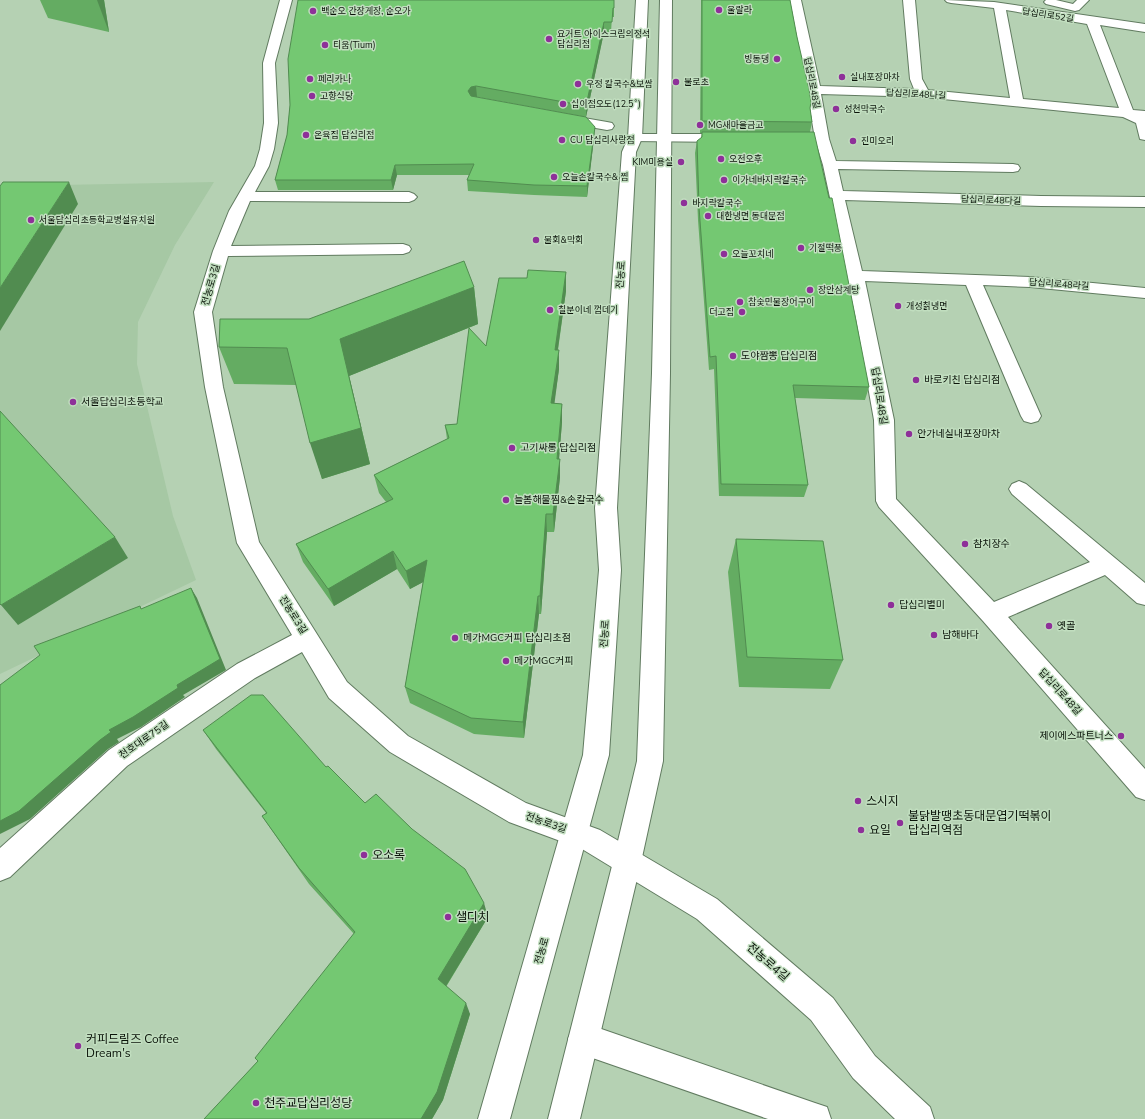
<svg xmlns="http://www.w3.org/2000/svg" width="1145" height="1119" viewBox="0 0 1145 1119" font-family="'Nunito Sans','Noto Sans KR',sans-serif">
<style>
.built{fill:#a6c8a4}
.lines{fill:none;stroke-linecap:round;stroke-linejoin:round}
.street-casing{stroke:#617b60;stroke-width:2}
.secondary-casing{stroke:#617b60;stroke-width:2}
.path{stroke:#70856f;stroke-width:1.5;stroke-dasharray:0.5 2;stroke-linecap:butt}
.street{fill:#fff;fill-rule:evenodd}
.secondary{fill:#fff;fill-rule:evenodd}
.wall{fill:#64ac62}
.shaded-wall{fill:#518c50}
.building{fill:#74c872;stroke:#518c50}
.poi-dot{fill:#8e3099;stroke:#c1debf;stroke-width:1.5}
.labels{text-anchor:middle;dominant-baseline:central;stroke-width:3;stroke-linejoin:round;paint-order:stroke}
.far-poi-label{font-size:9px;fill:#0a1309;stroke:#c1debf;text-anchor:start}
.far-street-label{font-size:9px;fill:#0a1309;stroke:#c1debf}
.street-label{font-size:10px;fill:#0a1309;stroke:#c1debf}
.poi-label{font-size:10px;fill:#0a1309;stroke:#c1debf;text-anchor:start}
.near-poi-label{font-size:12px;fill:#0a1309;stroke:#c1debf;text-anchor:start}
.near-street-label{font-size:12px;fill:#0a1309;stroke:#c1debf}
</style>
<rect width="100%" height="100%" fill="#b5d1b3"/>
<!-- built -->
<polygon class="built" points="214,182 175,245 138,322 137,364 173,516 196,580 0,674 0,193 8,186"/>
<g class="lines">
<defs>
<g id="street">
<polygon points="280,0 292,0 275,63 278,123 274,149 269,166 255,192 409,192 414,194 417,197 414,200 409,202 250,201 231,246 403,244 409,246 411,249 409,252 403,254 228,256 212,312 223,387 259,542 347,682 408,736 526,803 600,830 717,899 833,998 875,1056 930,1107 934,1119 895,1119 853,1078 811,1020 697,919 582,849 509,822 390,752 329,698 302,652 255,678 127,766 10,877 0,881 0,848 109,750 237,664 292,635 237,543 205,387 194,312 213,251 229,211 255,166 260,149 264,123 263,63"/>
<path d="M789,0H801L820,86L914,89L910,79L903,0H915L922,79L928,90L1010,98L994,8L951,3L947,2L945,0L994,2L1145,24V32L1100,25L1133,110L1145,111V140L1140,139L1136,123L1123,117L923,97L821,94L829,139L836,161L1013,164L1018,165L1020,168L1018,171L1013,172L838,169L843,191L1041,196L1145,197V207L1041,206L845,200L862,271L1030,277L1145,288V298L1030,287L983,285L1041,416L1038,421L1031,423L1024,421L1021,416L966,285L865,281L894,420L896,499L994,602L1090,562L1012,494L1009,489L1012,484L1019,481L1026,484L1145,583V605L1137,603L1105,575L1008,617L1145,769V800L1136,797L983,621L879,507L876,501L874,420L856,319L823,165L815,139L807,90ZM1006,10L1087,24L1119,108L1023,99Z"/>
<polygon points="1046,0 1056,0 1073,4 1077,0 1089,0 1079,10 1075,11 1046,4 1044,2"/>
<polygon points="561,114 607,122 612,123 614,126 612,129 607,130 556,121 554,118 556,115"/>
<polygon points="635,134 730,134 735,135 737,138 735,141 730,142 630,141 628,138 630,135"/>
<polygon points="584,1023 815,1103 827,1107 831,1119 768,1119 584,1055 573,1050 568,1039 573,1028"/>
</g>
<g id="secondary">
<polygon points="636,0 648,0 642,138 636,152 617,508 621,570 609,755 510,1119 478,1119 583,755 599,570 595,508 622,152 628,138"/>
<polygon points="660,0 672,0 670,373 663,761 641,862 580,1119 548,1119 613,862 637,761 652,373"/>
</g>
</defs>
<!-- street casing -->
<use href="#street" class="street-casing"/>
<!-- secondary casing -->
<use href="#secondary" class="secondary-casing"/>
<!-- path -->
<polyline class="path" points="600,34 613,35"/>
<!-- street -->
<use href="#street" class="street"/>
<!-- secondary -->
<use href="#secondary" class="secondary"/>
</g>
<!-- wall -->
<g class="wall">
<polygon points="40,0 104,0 109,32 48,18"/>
<polygon points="614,0 614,17 612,17 611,32 604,32 586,117 477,97 475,97 594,138 587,197 534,195 468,191 467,180 469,175 397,175 393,190 278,190 275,180 287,135 290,105"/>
<polygon points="701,0 790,0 797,37 811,102 810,109 812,122 810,132 869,387 865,400 795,398 808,485 804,497 719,496 714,369 709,370 698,220 695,153 697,141 701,138 702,133 700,133 701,7"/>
<polygon points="566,272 566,291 558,350 559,369 554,403 562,404 562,422 559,459 560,477 554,532 547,532 541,614 539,614 524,738 474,734 410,703 405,687 423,582 410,589 397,569 334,606 303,562 296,544 386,502 379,493 374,475 447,439 445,425 457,424 486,346 527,278"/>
<polygon points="474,287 478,324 349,376 370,464 322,479 296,385 234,384 219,347 309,319"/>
<polygon points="736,539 843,660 830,689 739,687 728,572"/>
<polygon points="203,730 326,767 488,917 446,987 470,1014 443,1100 432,1119 204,1119 258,1061 354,934 309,884 262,816 266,813 216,749"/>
</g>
<!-- shaded-wall -->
<g class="shaded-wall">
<polygon points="97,0 104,0 109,32"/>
<polygon points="604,22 604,32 586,117 586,106"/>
<polygon points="476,86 477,97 472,98 468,91 471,87"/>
<polygon points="595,127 594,138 587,197 587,186"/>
<polygon points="395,165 397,175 393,190 391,180"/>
<polygon points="69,182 78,204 0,331 0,288"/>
<polygon points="566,272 566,291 555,369 555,350"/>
<polygon points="474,287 478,324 349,376 370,464 322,479 310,443 340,339"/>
<polygon points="559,350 559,369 552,422 551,403"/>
<polygon points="562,404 562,422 558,471 560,459 560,477 554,532 553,514"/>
<polygon points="546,514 547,532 541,614 540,596"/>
<polygon points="115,537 128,558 18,625 1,605"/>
<polygon points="393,551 397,569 334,606 328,589"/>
<polygon points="427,560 431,578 410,589 406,571"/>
<polygon points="191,588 197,598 226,670 183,695 185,697 141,727 117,739 119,742 108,749 30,819 0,834 0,821 109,730 177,685"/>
<polygon points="538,596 539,614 524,738 523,722"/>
<polygon points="484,903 488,917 443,991 438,979"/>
<polygon points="466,1003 470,1014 443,1100 432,1119 421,1119"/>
</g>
<!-- building -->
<g class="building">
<polygon points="298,0 614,0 614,8 613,8 612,22 604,22 586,106 476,86 471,87 468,91 471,96 586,117 595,127 587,186 534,185 467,180 474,164 395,165 391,180 275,180 287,135 290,105 288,59"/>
<polygon points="702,0 790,0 797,37 809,89 811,102 810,108 812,122 702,121"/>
<polygon points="702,132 814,132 829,198 832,198 869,387 793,385 808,485 721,484 716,356 710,357 699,207 697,141 702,137"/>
<polygon points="3,182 69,182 0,288 0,186"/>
<polygon points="464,261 474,287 340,339 361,428 310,443 287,348 219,347 220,319 309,319"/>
<polygon points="528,270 566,272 555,350 559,350 551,403 562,404 557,459 560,459 553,514 546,514 540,596 538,596 523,722 471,718 405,687 427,560 406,571 393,551 328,589 296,544 393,499 374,475 449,438 445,425 457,424 469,328 486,346 499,278 527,278"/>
<polygon points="0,411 115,537 1,605 0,604"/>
<polygon points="736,539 823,541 843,660 747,657"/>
<polygon points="191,588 220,659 177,685 178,688 133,717 109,730 111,732 100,740 19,811 0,821 0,685 40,655 34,646 140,606 141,609"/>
<polygon points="251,695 263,695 326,767 328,766 365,803 376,794 412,829 465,869 484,903 438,979 466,1003 437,1092 421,1119 204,1119 258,1061 255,1058 355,932 299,868 262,816 267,813 203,730"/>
</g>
<!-- markers -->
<g class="poi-dot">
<circle cx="719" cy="10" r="4"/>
<circle cx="313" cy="11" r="4"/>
<circle cx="549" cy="39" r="4"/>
<circle cx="325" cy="45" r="4"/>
<circle cx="777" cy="59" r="4"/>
<circle cx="842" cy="77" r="4"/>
<circle cx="310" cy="79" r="4"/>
<circle cx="676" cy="82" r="4"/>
<circle cx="578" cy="84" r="4"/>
<circle cx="312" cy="96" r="4"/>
<circle cx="563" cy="104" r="4"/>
<circle cx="836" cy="109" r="4"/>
<circle cx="700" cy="125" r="4"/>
<circle cx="306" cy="135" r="4"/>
<circle cx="562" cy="140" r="4"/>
<circle cx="853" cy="141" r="4"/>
<circle cx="721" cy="159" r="4"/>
<circle cx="681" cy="162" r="4"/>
<circle cx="554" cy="177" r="4"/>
<circle cx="724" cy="180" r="4"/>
<circle cx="684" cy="203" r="4"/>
<circle cx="708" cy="216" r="4"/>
<circle cx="31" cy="220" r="4"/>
<circle cx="536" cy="240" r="4"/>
<circle cx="801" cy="248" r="4"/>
<circle cx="724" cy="254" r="4"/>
<circle cx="810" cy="290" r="4"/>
<circle cx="740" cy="302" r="4"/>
<circle cx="898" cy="306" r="4"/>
<circle cx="550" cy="310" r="4"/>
<circle cx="742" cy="312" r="4"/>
<circle cx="733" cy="356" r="4"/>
<circle cx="916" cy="380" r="4"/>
<circle cx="73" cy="402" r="4"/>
<circle cx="909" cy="434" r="4"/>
<circle cx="512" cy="448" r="4"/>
<circle cx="506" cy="500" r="4"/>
<circle cx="965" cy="544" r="4"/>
<circle cx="891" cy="605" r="4"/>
<circle cx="1049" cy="626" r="4"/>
<circle cx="934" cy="635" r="4"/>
<circle cx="455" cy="638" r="4"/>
<circle cx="506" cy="661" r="4"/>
<circle cx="1121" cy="736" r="4"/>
<circle cx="858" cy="801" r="4"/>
<circle cx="900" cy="823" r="4"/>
<circle cx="861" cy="830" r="4"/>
<circle cx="364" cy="855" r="4"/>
<circle cx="448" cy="917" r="4"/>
<circle cx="78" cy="1046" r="4"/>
<circle cx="256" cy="1103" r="4"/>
</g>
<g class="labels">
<!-- far-poi labels -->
<g class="far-poi-label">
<text x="727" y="10">울랄라</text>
<text x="321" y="11">백순오 간장게장, 순오가</text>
<text x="557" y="34">요거트 아이스크림의정석<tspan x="557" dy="10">답십리점</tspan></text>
<text x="333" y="45">티움(Tium)</text>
<text x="769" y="59" text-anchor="end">빙동댕</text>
<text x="850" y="77">실내포장마차</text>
<text x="318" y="79">페리카나</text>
<text x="684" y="82">불로초</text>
<text x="586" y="84">우정 칼국수&amp;보쌈</text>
<text x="320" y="96">고향식당</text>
<text x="571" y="104">십이점오도(12.5˚)</text>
<text x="844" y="109">성천막국수</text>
<text x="708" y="125">MG새마을금고</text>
<text x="314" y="135">온육집 답십리점</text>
<text x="570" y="140">CU 답십리사랑점</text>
<text x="861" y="141">진미오리</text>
<text x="729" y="159">오전오후</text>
<text x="673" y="162" text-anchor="end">KIM미용실</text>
<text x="562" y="177">오늘손칼국수&amp; 찜</text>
<text x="732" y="180">이가네바지락칼국수</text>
<text x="692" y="203">바지락칼국수</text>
<text x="716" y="216">대한냉면 동대문점</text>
<text x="39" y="220">서울답십리초등학교병설유치원</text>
<text x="544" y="240">물회&amp;막회</text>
<text x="809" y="248">기절떡풍</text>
<text x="732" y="254">오늘꼬치네</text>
<text x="818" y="290">장안삼계탕</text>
<text x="748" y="302">참숯민물장어구이</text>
<text x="906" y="306">개성칡냉면</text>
<text x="558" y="310">칠분이네 껍데기</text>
<text x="734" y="312" text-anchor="end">더고집</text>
</g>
<!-- far-street labels -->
<g class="far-street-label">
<text transform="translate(1048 15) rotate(9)">답십리로52길</text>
<text transform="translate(812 83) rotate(79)">답십리로48길</text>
<text transform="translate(916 94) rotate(3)">답십리로48나길</text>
<text transform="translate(991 200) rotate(2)">답십리로48다길</text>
<text transform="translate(1059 284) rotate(4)">답십리로48라길</text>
</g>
<!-- street labels -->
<g class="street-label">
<text transform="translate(621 275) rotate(-86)">전농로</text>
<text transform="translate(211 285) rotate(-74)">전농로3길</text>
<text transform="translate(879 396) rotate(81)">답십리로48길</text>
<text transform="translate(293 615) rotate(58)">전농로3길</text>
<text transform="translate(605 634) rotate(-86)">전농로</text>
<text transform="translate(1060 692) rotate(48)">답십리로48길</text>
<text transform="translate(144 740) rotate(-35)">천호대로75길</text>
<text transform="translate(546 823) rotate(19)">전농로3길</text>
<text transform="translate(542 951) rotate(-74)">전농로</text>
</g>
<!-- poi labels -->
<g class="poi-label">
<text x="741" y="356">도야짬뽕 답십리점</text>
<text x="924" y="380">바로키친 답십리점</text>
<text x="81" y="402">서울답십리초등학교</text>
<text x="917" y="434">안가네실내포장마차</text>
<text x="520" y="448">고기싸롱 답십리점</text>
<text x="514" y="500">늘봄해물찜&amp;손칼국수</text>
<text x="973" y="544">참치장수</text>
<text x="899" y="605">답십리별미</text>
<text x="1057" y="626">옛골</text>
<text x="942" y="635">남해바다</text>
<text x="463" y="638">메가MGC커피 답십리초점</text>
<text x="514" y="661">메가MGC커피</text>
<text x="1113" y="736" text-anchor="end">제이에스파트너스</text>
</g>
<!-- near-poi labels -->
<g class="near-poi-label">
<text x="866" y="801">스시지</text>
<text x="908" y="816">불닭발땡초동대문엽기떡볶이<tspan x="908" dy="14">답십리역점</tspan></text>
<text x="869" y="830">요일</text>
<text x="372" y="855">오소록</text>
<text x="456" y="917">샐디치</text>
<text x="86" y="1039">커피드림즈 Coffee<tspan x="86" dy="14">Dream's</tspan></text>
<text x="264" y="1103">천주교답십리성당</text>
</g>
<!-- near-street labels -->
<g class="near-street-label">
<text transform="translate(768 962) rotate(41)">전농로4길</text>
</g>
</g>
</svg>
